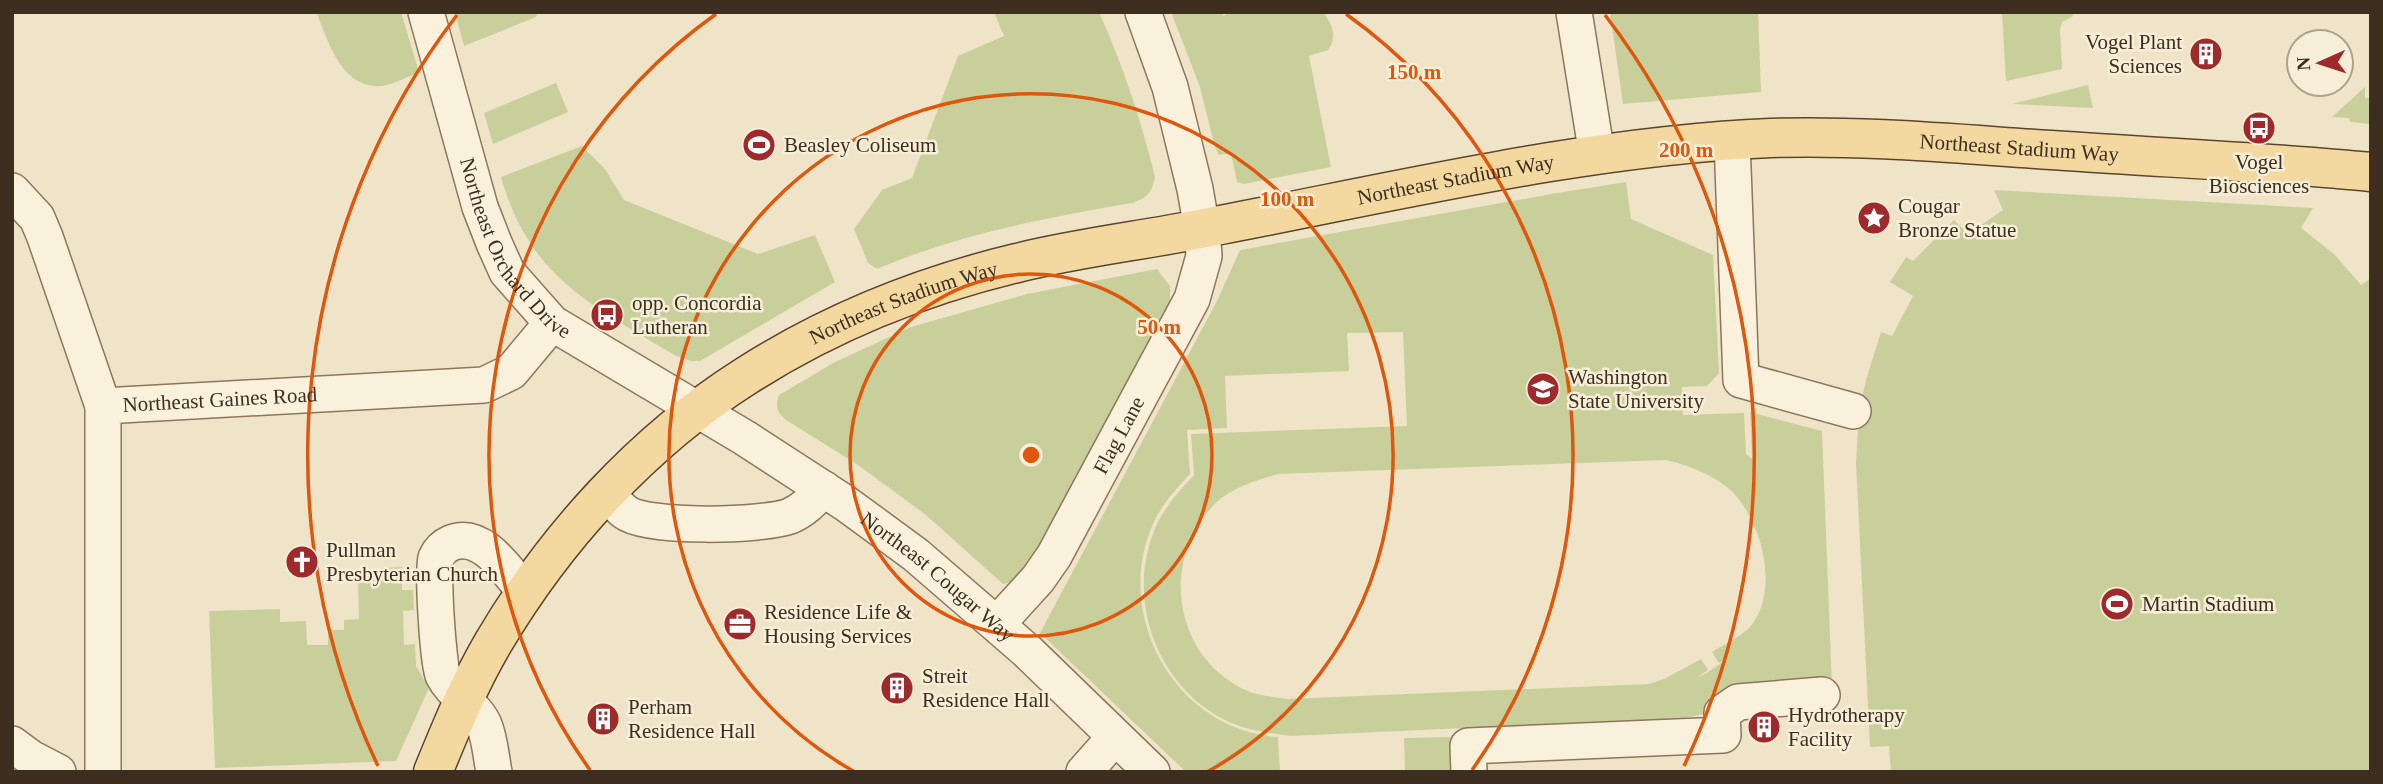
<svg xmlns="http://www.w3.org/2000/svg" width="2383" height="784" viewBox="0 0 2383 784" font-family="Georgia,serif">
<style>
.green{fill:#c9cf9b;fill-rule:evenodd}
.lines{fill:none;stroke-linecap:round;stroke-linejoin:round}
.minor-casing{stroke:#8d765c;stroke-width:38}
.major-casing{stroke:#5b4430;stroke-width:41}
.minor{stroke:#faf1dc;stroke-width:35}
.major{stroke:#f3d9a0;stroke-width:38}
.ring{fill:none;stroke:#df570d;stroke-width:3.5}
.labels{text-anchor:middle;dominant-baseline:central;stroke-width:5;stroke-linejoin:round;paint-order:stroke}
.poi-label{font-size:21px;fill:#3d2e20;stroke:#f7eed8;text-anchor:start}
.street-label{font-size:21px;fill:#3d2e20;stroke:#f7eed8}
.centre{fill:#df570d;stroke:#f7eed8;stroke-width:3.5}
.ring-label{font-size:21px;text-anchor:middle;font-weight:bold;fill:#df570d;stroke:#f7eed8;stroke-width:5;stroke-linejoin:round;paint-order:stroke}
</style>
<rect width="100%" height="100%" fill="#f0e4c8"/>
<!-- green -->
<g class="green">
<path d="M316,12H401L419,72C407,77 394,84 382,86C341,89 329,42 316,12Z"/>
<polygon points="455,12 538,12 536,17 464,46"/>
<path d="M994,12H1099C1123,65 1141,120 1155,177C1152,193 1147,198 1132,203C1045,218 959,234 877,269L868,263L854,229L882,190L912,178L958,56L1004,36Z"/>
<path d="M1171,12H1221L1223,16L1231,12H1323C1332,24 1338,36 1328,50L1309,56L1331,167L1244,184L1237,182L1231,153L1219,155L1215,147L1200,87Z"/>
<polygon points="1610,12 1758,12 1761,92 1623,104"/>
<polygon points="2002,12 2072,12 2073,16 2062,22 2060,30 2062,69 2006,81"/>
<polygon points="556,83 568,112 493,144 484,113"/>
<polygon points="2088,85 2093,108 2012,104"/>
<polygon points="2365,87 2365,98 2371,98 2371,129 2370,124 2350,122 2349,118 2332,117"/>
<path d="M582,146L605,169L624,200L758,254L815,235L835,282L700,361H691L676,356C592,305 530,279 501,177Z"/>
<path d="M1626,182L1631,219L1713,255L1719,373L1707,386L1682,387L1683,415L1744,413L1746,454L1752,459L1750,412L1822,431L1832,688L1685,718L1291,736C1271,733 1252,731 1234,724C1157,692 1122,596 1158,522C1167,504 1180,490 1194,475L1191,434L1407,426L1403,332L1347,333L1349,371L1225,376L1227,428L1187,430L1190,474C1176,489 1163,503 1154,522C1111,614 1175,730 1278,737L1280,772H1186L1040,633L1217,301L1240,250L1557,193ZM1666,460C1689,466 1710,473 1728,488C1762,517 1782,594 1748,629C1738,638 1723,645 1712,652L1719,663L1724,661L1707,673L1698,677L1708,670L1701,659L1664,679L1649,684L1287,699C1275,697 1261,696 1250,692C1175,661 1159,565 1212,507C1229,488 1255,481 1278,474Z"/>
<polygon points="1994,190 2313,208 2301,228 2334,254 2361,285 2371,278 2371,772 1891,772 1889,746 1870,747 1856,462 1859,413 1866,380 1881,332 1892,336 1913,296 1890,282 1906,257 1913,261 1954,220 1968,234 2003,210"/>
<path d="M1157,269L1170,286V304L1027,570L1013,582L1003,584L926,515L858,465L786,420C777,413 775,406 779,395L835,362L911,327L1027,294Z"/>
<polygon points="402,567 402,590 413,590 414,610 403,611 404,645 415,644 416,666 429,688 396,761 215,768 209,611 280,609 280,622 306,621 307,645 328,645 328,630 344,630 344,620 359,619 358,580 381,579 382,568"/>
<polygon points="1452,737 1453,772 1405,772 1404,738"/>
</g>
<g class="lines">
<defs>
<g id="minor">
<path id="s1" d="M426,12L480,207L494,243L507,272L552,323L745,438L845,503L916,555L1027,651L1152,772"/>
<polyline points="1574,12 1597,155"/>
<polyline points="1732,141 1741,380 1853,411"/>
<polyline points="12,191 37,218 45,237 103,406"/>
<path d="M606,492C612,498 618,507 625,512C647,529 764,526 790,516C804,510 813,500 824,489"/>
<path id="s2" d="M997,624L1038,579L1054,556L1192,299L1204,256L1202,229L1195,189L1170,87L1143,12"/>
<polyline points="12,744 31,758 58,772"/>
<path id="s3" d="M103,772V406L484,385L511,372L552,323"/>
<path d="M494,772C491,757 490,739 484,725C476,706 452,694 443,675C438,664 432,569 436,558C439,551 444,546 451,543C482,530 508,572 525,592"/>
<polyline points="1084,772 1115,737"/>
<polyline points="1469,772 1468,746 1723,735 1722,713 1738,702 1822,695"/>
</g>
<g id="major">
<path id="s4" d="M433,772C451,728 469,684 493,643C555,538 642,442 746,376C829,323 921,286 1017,263C1077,248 1139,241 1200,229C1386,194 1581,146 1771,138C1869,135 1968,145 2066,151C2167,158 2270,162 2371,172"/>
</g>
</defs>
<!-- minor casing -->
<use href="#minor" class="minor-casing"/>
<!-- major casing -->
<use href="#major" class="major-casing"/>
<!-- minor -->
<use href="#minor" class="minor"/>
<!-- major -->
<use href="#major" class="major"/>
</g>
<!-- distance rings -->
<g class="ring">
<circle cx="1031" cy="455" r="181"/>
<path d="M855 772A362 362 0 1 1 1207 772"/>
<path d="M590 770A542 542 0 0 1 716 14M1346 14A542 542 0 0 1 1472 770"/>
<path d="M378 766A723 723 0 0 1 457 15M1605 15A723 723 0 0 1 1684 766"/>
</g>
<!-- icons -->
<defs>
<symbol id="building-disc" viewBox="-11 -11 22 22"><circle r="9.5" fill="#9e2a2b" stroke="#f7eed8"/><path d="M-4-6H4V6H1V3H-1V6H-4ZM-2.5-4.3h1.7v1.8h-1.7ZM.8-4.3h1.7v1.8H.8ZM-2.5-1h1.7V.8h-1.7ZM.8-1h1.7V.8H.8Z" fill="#fff"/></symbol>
<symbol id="bus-disc" viewBox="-11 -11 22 22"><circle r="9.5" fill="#9e2a2b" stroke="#f7eed8"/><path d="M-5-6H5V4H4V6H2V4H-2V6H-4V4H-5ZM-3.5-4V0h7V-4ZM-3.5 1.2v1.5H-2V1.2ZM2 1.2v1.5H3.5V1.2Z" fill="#fff"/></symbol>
<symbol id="stadium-disc" viewBox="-11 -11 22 22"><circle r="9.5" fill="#9e2a2b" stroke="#f7eed8"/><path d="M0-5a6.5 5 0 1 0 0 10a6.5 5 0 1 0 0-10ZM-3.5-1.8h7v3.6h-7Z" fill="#fff"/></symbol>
<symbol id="sight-disc" viewBox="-11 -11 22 22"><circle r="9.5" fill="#9e2a2b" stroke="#f7eed8"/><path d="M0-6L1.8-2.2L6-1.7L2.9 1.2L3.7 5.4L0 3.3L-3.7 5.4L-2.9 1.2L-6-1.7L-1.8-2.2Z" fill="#fff"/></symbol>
<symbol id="university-disc" viewBox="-11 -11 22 22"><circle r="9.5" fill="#9e2a2b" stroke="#f7eed8"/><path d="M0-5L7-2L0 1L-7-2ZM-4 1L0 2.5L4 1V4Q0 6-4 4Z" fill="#fff"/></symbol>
<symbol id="church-disc" viewBox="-11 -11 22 22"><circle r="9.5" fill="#9e2a2b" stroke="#f7eed8"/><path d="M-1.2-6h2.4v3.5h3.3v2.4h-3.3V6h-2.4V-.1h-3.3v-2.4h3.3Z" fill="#fff"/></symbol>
<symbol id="office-disc" viewBox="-11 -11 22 22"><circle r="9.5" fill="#9e2a2b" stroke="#f7eed8"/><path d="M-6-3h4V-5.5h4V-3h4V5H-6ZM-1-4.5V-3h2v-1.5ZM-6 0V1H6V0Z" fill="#fff"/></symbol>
</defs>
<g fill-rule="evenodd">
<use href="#building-disc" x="2187" y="35" width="38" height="38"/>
<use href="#bus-disc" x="2240" y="109" width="38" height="38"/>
<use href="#stadium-disc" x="740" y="126" width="38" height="38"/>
<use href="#sight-disc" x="1855" y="199" width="38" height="38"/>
<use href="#bus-disc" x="588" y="296" width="38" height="38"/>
<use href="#university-disc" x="1524" y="370" width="38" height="38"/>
<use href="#church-disc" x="283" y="543" width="38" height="38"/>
<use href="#stadium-disc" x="2098" y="585" width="38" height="38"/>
<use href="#office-disc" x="721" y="605" width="38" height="38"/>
<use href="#building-disc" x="878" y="669" width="38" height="38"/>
<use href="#building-disc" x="584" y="700" width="38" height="38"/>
<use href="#building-disc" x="1745" y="708" width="38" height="38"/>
</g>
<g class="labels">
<!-- poi labels -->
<g class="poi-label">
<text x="2182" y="42" text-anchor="end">Vogel Plant<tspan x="2182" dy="24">Sciences</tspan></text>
<text x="784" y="145">Beasley Coliseum</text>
<text x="2259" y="162" text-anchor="middle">Vogel<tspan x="2259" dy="24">Biosciences</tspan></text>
<text x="1898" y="206">Cougar<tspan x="1898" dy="24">Bronze Statue</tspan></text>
<text x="632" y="303">opp. Concordia<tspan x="632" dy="24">Lutheran</tspan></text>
<text x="1568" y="377">Washington<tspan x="1568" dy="24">State University</tspan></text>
<text x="326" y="550">Pullman<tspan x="326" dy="24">Presbyterian Church</tspan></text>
<text x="2142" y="604">Martin Stadium</text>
<text x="764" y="612">Residence Life &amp;<tspan x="764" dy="24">Housing Services</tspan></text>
<text x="922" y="676">Streit<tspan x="922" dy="24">Residence Hall</tspan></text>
<text x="628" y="707">Perham<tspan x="628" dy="24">Residence Hall</tspan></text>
<text x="1788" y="715">Hydrotherapy<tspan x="1788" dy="24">Facility</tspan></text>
</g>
<!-- street labels -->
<g class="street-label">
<text stroke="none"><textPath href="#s4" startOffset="1822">Northeast Stadium Way</textPath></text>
<text stroke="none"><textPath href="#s4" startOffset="1255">Northeast Stadium Way</textPath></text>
<text stroke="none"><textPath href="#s1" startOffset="256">Northeast Orchard Drive</textPath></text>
<text stroke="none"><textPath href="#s4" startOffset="688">Northeast Stadium Way</textPath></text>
<text stroke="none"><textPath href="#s3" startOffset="483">Northeast Gaines Road</textPath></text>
<text stroke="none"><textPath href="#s2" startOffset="226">Flag Lane</textPath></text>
<text stroke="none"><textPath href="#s1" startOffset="803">Northeast Cougar Way</textPath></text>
</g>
</g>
<circle cx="1031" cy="455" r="10" class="centre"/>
<g class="ring-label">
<text x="1414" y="79">150 m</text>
<text x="1686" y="157">200 m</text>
<text x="1287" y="206">100 m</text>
<text x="1159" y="334">50 m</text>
</g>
<!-- border -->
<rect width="2383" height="784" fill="none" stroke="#3d2e20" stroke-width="28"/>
<!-- north arrow -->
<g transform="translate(2320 63) rotate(267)"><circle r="33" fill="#f7eed8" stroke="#ada18e" stroke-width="2"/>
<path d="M0-5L12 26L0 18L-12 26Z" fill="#9e2a2b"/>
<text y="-10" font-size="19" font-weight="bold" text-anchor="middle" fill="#3d2e20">N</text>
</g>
</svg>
